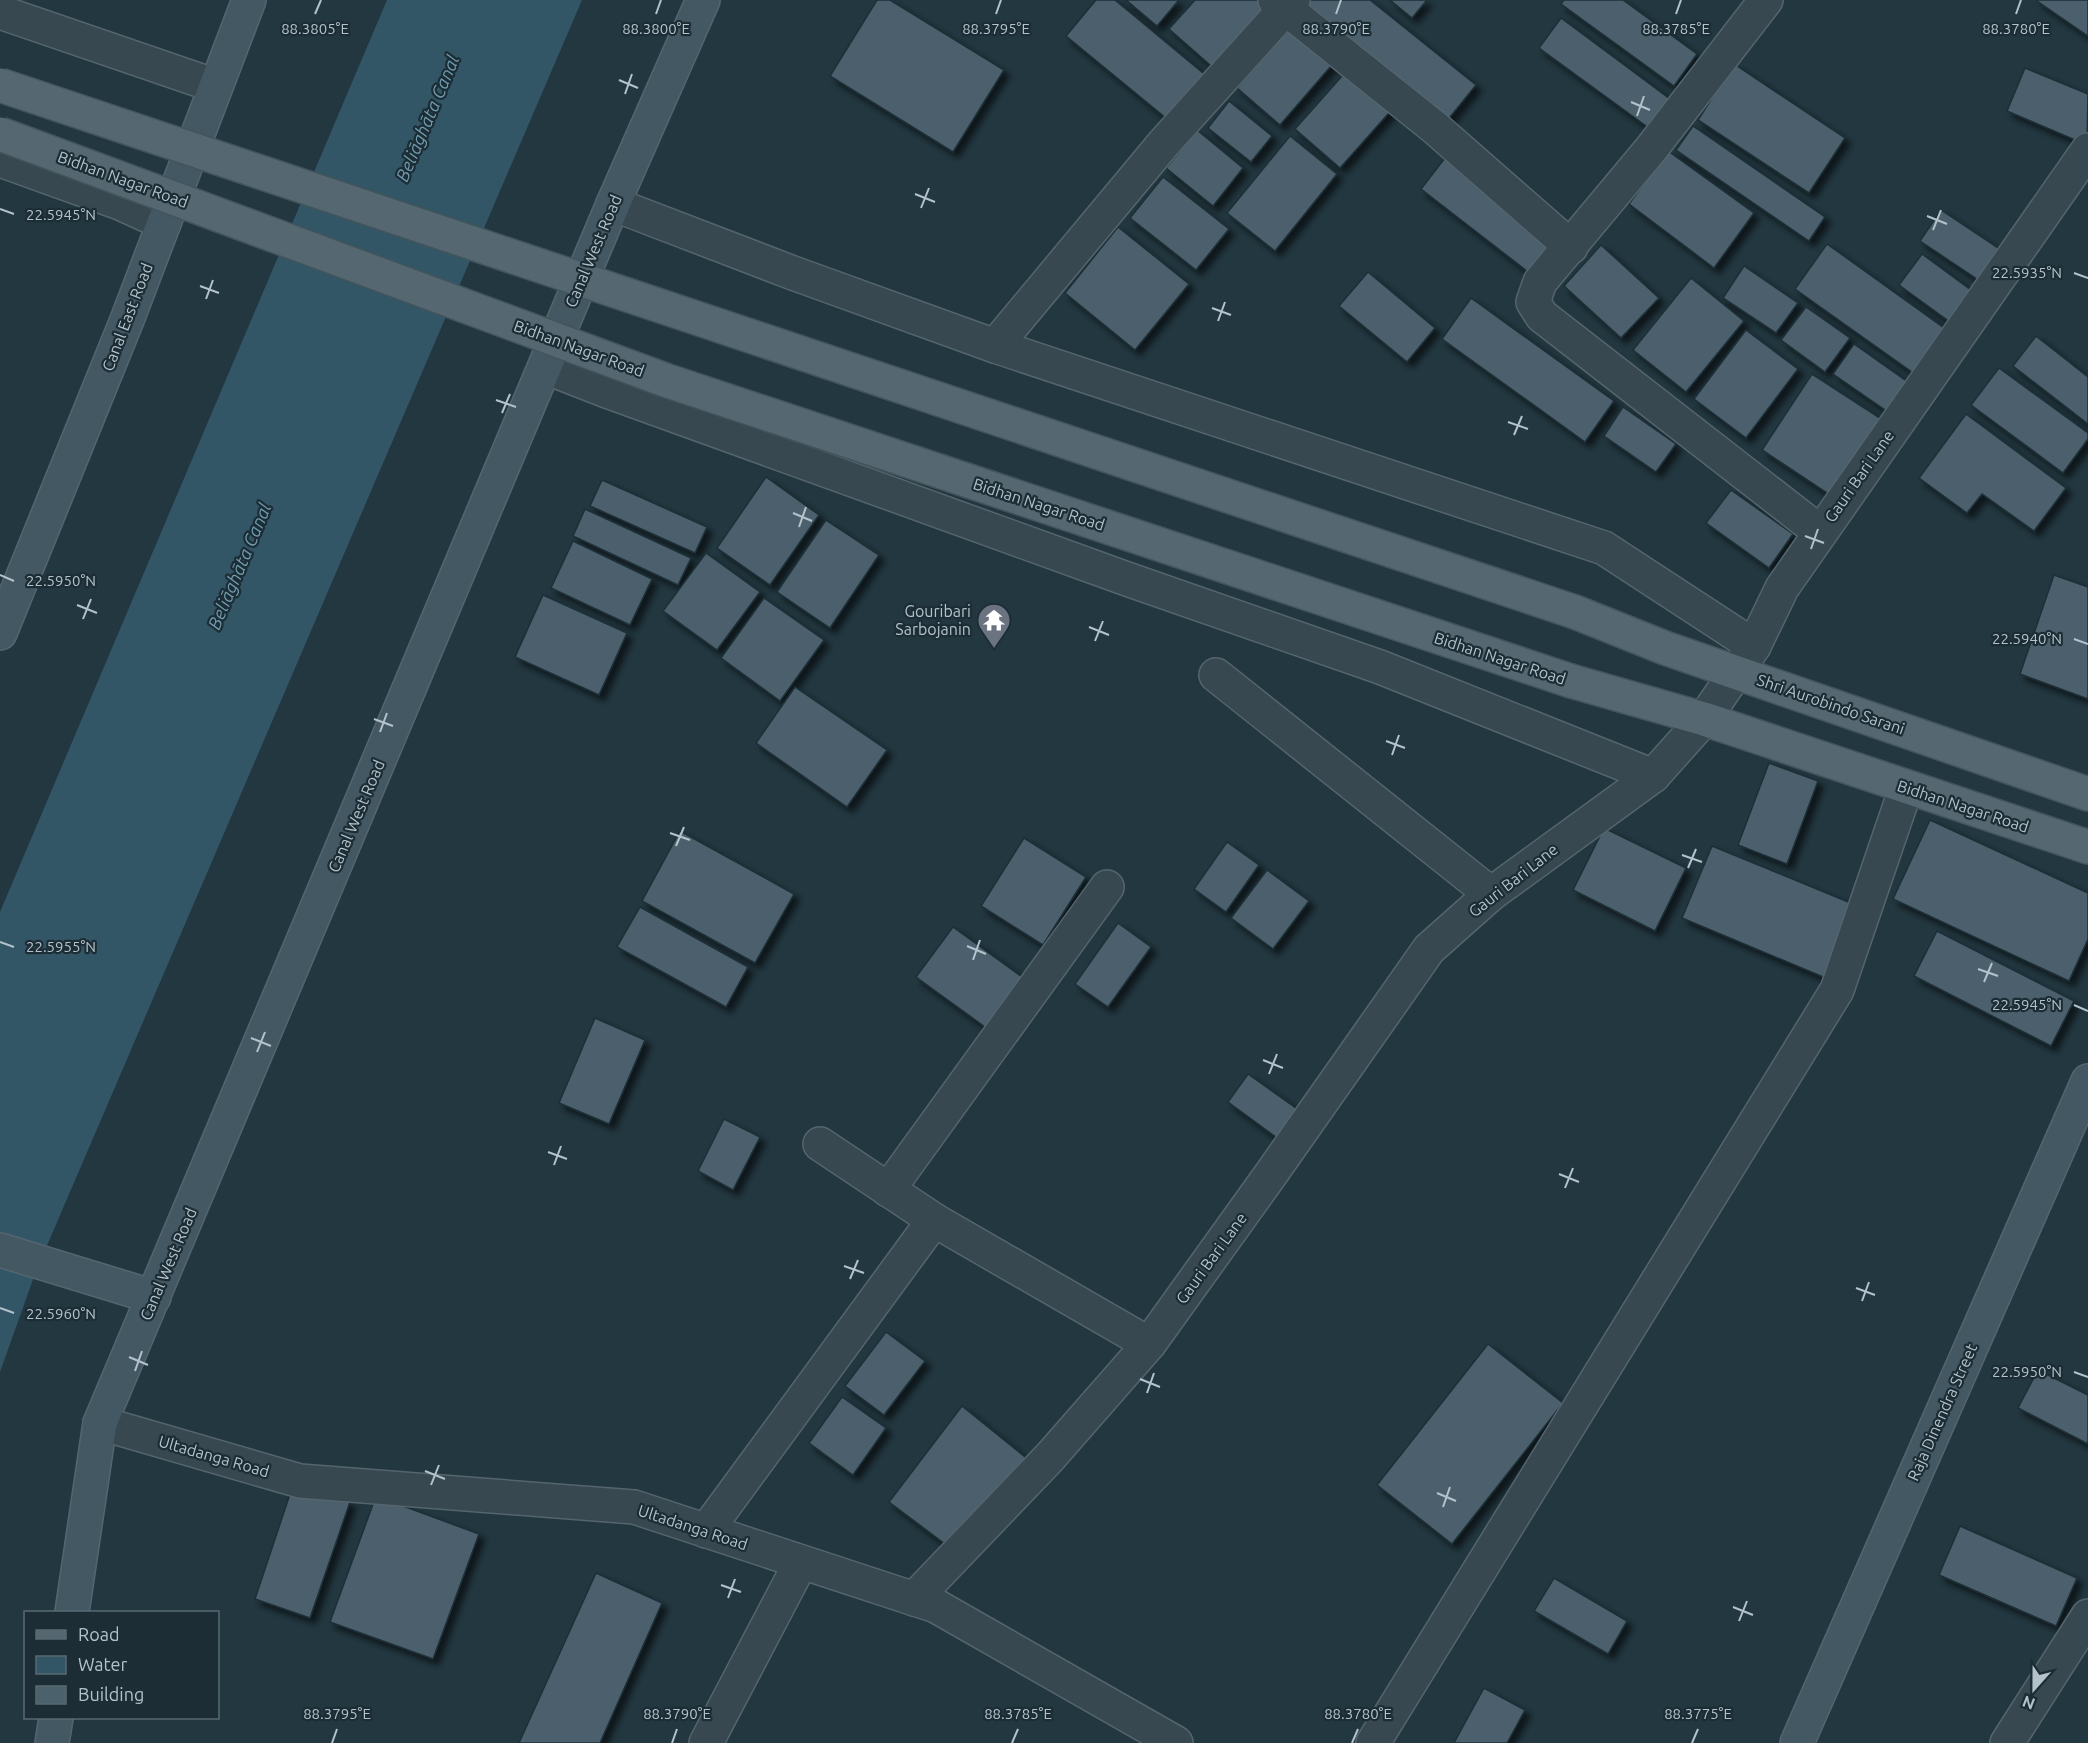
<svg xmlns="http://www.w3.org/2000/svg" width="2088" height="1743" viewBox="0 0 2088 1743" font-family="Ubuntu,sans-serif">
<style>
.water{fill:#335667}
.building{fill:#4b616c;stroke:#1e2f37;stroke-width:1.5;filter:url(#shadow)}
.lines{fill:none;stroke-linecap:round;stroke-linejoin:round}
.minor-casing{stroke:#55656e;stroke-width:36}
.tertiary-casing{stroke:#55656e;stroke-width:36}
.secondary-casing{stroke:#55656e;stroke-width:36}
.primary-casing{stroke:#43545c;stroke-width:36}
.minor{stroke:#374850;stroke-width:33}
.tertiary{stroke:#374850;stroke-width:33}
.secondary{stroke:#445864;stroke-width:33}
.primary{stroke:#556770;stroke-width:33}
.primary-bridge-casing{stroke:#43545c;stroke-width:36;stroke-linecap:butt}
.primary-bridge{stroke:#556770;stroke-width:33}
.ticks{fill:none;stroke:#b3c2cb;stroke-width:2}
.labels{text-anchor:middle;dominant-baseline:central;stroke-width:4.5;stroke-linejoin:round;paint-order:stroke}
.street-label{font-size:16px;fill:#b3c2cb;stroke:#1c2d35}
.poi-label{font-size:16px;fill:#b3c2cb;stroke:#1c2d35;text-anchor:end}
.water-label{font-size:18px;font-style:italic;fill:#709cb1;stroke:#1c2d35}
.ticks-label{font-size:15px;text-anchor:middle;fill:#b3c2cb;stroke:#1c2d35;stroke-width:4.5;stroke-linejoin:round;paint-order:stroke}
</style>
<defs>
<filter id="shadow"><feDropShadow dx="5.5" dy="5.5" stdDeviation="3" flood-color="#0009"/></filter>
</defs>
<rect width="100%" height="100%" fill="#223740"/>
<!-- water -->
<polygon class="water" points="387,0 582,0 36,1271 0,1372 0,912"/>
<!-- building -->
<g class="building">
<polygon points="877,0 890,0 1004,70 953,152 830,76"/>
<polygon points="1096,0 1115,0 1209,78 1172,123 1066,36"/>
<polygon points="1126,0 1179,0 1157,26"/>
<polygon points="1195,0 1263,0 1273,8 1218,72 1169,29"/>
<polygon points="1307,0 1370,0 1476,85 1446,122 1302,7"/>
<polygon points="1390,0 1427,0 1412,18"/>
<polygon points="1564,0 1623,0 1697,54 1674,86 1561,4"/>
<polygon points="2088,0 2088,36 2037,1 2037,0"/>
<polygon points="1561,18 1674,102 1653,131 1539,48"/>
<polygon points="1295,22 1338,58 1280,125 1237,88"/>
<polygon points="1734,64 1845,138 1809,193 1698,120"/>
<polygon points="1351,66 1396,105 1340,168 1295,129"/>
<polygon points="2025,68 2088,94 2087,145 2007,111"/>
<polygon points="1229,101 1272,136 1251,162 1208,128"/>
<polygon points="1693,126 1825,217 1809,241 1676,150"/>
<polygon points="1197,130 1243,168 1213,206 1166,168"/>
<polygon points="1290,136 1337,174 1275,251 1227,213"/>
<polygon points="1668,151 1754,213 1714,268 1629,204"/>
<polygon points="1448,154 1560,240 1532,275 1421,189"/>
<polygon points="1163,177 1229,229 1196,270 1130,218"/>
<polygon points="1941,210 2010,256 1989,287 1920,241"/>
<polygon points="1118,227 1189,284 1135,350 1065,293"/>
<polygon points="1827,244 1951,333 1919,377 1795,289"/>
<polygon points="1601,245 1659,298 1621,338 1564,286"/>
<polygon points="1922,254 1983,299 1961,330 1899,285"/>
<polygon points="1744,266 1798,303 1776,333 1723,298"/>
<polygon points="1368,272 1435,328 1407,362 1339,306"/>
<polygon points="1691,278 1744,321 1686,392 1633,350"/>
<polygon points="1471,298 1614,401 1585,442 1442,339"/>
<polygon points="1806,307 1850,338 1825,372 1781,340"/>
<polygon points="1746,330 1798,369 1746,438 1694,399"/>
<polygon points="2036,336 2088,377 2088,424 2013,366"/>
<polygon points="1854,344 1912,385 1891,414 1833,374"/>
<polygon points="1999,368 2088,433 2088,439 2063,473 1971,405"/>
<polygon points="1812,374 1886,422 1836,499 1762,450"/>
<polygon points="1623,407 1676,444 1656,472 1604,436"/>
<polygon points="1966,414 2066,488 2034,531 1982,494 1967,513 1919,478"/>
<polygon points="766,477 819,515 770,585 717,548"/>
<polygon points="602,480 707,527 695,553 590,506"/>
<polygon points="1731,490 1793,534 1769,568 1706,523"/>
<polygon points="585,509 691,558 678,585 573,536"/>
<polygon points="826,520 879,555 830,628 777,592"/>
<polygon points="573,541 652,579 630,625 551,588"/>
<polygon points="706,553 760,592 717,650 663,611"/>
<polygon points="2054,575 2088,587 2088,699 2020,674"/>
<polygon points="543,595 627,633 599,695 515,657"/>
<polygon points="764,598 824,640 780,701 721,658"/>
<polygon points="795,687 887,750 847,807 756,743"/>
<polygon points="1769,763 1818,781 1787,864 1738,845"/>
<polygon points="1930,820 2088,893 2088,939 2069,981 1893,899"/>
<polygon points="1604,828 1686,868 1655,931 1573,890"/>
<polygon points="680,831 794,894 755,963 642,901"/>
<polygon points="1024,838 1086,877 1043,945 981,906"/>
<polygon points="1227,842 1259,865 1226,912 1194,889"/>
<polygon points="1712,846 1858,906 1828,979 1682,918"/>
<polygon points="1267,870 1309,901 1273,949 1231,918"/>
<polygon points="640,907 748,967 726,1007 617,947"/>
<polygon points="1118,923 1151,947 1108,1007 1075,984"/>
<polygon points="953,927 1022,977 985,1027 916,977"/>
<polygon points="1937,931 2074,1001 2051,1046 1914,976"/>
<polygon points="595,1018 645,1040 609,1124 559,1103"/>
<polygon points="1248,1074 1300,1111 1280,1140 1228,1102"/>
<polygon points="724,1119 760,1137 733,1190 698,1171"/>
<polygon points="886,1332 925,1361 884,1415 845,1386"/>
<polygon points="1488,1344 1563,1403 1452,1544 1377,1485"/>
<polygon points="2038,1370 2088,1395 2088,1444 2018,1408"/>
<polygon points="842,1397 886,1428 853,1475 809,1443"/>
<polygon points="962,1406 1030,1461 949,1547 889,1502"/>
<polygon points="294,1482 350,1502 310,1618 255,1599"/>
<polygon points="376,1496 479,1534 433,1659 330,1622"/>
<polygon points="1960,1526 2077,1578 2056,1626 1939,1575"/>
<polygon points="596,1573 662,1603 600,1743 519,1743"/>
<polygon points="1554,1578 1627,1621 1608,1654 1534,1611"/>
<polygon points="1484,1688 1525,1710 1507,1743 1454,1743"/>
</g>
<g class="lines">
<defs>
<g id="minor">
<polyline points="1275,0 1434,127 1571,247"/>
<polyline points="1766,0 1651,149 1540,282 1533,302 1542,316 1820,532"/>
<polyline points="613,204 793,273 995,346 1604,548 1754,646"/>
<polyline points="995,346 1164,143 1293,0"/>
<polyline points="545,367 604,390 1127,579 1380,667 1653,776"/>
<polyline points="1216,675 1491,894"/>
<polyline points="820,1144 934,1220 1149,1344"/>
<polyline points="888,1190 1107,887"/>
<polyline points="100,1423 300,1481 634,1507 936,1606 1176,1743"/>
<polyline points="706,1531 934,1220"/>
<polyline points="914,1599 1050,1457 1149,1344 1271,1174 1429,949 1491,894 1653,776 1704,719 1737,671 1754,646 1782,588 2088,150"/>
<polyline points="706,1743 801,1562"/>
<polyline points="1373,1743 1837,990 1906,788"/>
<polyline points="2007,1743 2088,1616"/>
</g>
<g id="tertiary">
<polyline points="0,12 216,86"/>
<polyline points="0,160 120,203 164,223"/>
</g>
<g id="secondary">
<polyline points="0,633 127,320 249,0"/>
<polyline points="0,1250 154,1297"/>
<polyline points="72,1612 100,1423 613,204 703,0"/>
<polyline points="52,1743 56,1718"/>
<polyline points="1797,1743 2088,1081"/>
</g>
<g id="primary">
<polyline points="1575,612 1665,648 2088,794"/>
<polyline points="1571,681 1704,719 2088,847"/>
</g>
</defs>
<!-- minor casing -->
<use href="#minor" class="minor-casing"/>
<!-- tertiary casing -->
<use href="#tertiary" class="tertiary-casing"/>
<!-- secondary casing -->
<use href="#secondary" class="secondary-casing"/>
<!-- primary casing -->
<use href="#primary" class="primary-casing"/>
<!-- minor -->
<use href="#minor" class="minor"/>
<!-- tertiary -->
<use href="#tertiary" class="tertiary"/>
<!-- secondary -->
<use href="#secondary" class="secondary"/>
<!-- primary -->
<use href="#primary" class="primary"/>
<defs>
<g id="primary-bridge">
<polyline points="0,85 1575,612"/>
<polyline points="0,134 665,380 1571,681"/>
</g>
</defs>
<!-- primary-bridge casing -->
<use href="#primary-bridge" class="primary-bridge-casing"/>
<!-- primary-bridge -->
<use href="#primary-bridge" class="primary-bridge"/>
</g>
<!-- ticks -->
<path class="ticks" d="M315,14L321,0M656,14L661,0M996,14L1001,0M1336,14L1341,0M1676,14L1681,0M2016,14L2021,0M619,80L638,88M625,94L632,74M1631,102L1650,110M1637,116L1644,96M915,194L935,202M921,208L929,188M0,209L14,214M1927,216L1947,224M1933,230L1941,210M2074,273L2088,278M200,286L219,293M206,299L213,280M1212,308L1231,315M1218,321L1225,302M496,400L516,407M502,413L510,394M1508,422L1528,429M1514,435L1522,416M793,513L812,521M799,527L806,507M1805,536L1824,543M1811,549L1818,529M0,575L14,581M77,605L97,613M83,619L91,599M1089,627L1109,635M2074,639L2088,644M1095,641L1103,621M374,719L393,726M380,732L387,713M1386,741L1405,748M1392,755L1399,735M670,833L690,840M676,846L684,827M1682,855L1702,862M1688,868L1696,849M0,942L14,947M967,946L986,954M973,960L980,940M1978,969L1998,976M1984,982L1992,963M2074,1005L2088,1011M251,1038L271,1046M257,1052L265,1032M1263,1060L1283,1068M1269,1074L1277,1054M548,1152L567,1159M554,1165L561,1146M1559,1174L1579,1182M1565,1188L1573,1168M844,1266L864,1273M850,1279L858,1260M1856,1288L1875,1295M1862,1301L1869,1282M0,1308L14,1313M129,1357L148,1365M135,1371L142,1351M2074,1372L2088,1377M1140,1379L1160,1387M1147,1393L1154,1373M425,1471L445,1479M431,1485L439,1465M1437,1493L1456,1501M1443,1507L1450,1487M721,1585L741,1592M728,1598L735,1579M1733,1607L1753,1615M1739,1621L1747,1601M332,1743L337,1729M672,1743L677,1729M1012,1743L1018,1729M1352,1743L1358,1729M1692,1743L1698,1729"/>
<!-- icons -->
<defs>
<symbol id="temple-pin" viewBox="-11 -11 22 30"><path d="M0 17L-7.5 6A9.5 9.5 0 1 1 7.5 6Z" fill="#6b7280" stroke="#1c2d35"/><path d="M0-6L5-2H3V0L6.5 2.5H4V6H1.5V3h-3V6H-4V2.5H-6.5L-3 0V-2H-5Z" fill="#fff"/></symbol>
</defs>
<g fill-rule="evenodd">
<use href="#temple-pin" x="975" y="601" width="38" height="52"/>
</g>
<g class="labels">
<!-- street labels -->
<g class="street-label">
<text transform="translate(123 179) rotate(20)">Bidhan Nagar Road</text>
<text transform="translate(593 251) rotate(-67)">Canal West Road</text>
<text transform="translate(127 317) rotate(-69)">Canal East Road</text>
<text transform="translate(579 348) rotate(20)">Bidhan Nagar Road</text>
<text transform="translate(1859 476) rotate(-55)">Gauri Bari Lane</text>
<text transform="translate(1039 504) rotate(18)">Bidhan Nagar Road</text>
<text transform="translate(1500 658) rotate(18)">Bidhan Nagar Road</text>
<text transform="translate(1831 704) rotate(19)">Shri Aurobindo Sarani</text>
<text transform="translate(1963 806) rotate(18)">Bidhan Nagar Road</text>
<text transform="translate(356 816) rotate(-67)">Canal West Road</text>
<text transform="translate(1513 880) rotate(-38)">Gauri Bari Lane</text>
<text transform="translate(1211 1258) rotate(-54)">Gauri Bari Lane</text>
<text transform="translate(168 1264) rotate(-67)">Canal West Road</text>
<text transform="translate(1942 1412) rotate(-66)">Raja Dinendra Street</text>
<text transform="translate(214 1456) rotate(16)">Ultadanga Road</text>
<text transform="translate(693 1527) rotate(18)">Ultadanga Road</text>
</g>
<!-- poi labels -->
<g class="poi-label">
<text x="971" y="611">Gouribari<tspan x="971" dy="18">Sarbojanin</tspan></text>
</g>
<!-- water labels -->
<g class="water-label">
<text transform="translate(427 118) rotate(-67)">Beliāghāta Canal</text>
<text transform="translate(239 566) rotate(-67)">Beliāghāta Canal</text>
</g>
</g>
<g class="ticks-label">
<text x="315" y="34">88.3805°E</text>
<text x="656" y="34">88.3800°E</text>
<text x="996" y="34">88.3795°E</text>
<text x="1336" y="34">88.3790°E</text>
<text x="1676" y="34">88.3785°E</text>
<text x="2016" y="34">88.3780°E</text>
<text x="61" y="220">22.5945°N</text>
<text x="2027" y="278">22.5935°N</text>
<text x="61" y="586">22.5950°N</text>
<text x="2027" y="644">22.5940°N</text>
<text x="61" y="952">22.5955°N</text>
<text x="2027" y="1010">22.5945°N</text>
<text x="61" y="1319">22.5960°N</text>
<text x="2027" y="1377">22.5950°N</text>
<text x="337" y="1719">88.3795°E</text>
<text x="677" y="1719">88.3790°E</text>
<text x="1018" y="1719">88.3785°E</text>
<text x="1358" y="1719">88.3780°E</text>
<text x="1698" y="1719">88.3775°E</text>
</g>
<!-- legend -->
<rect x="24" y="1611" width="195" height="108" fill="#1c2d35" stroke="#586971" stroke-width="1.5"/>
<rect x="36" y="1630" width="30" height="9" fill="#556770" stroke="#586971" stroke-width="1.5"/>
<text x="78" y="1641" font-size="18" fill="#b3c2cb">Road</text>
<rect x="36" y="1656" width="30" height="18" fill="#335667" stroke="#586971" stroke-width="1.5"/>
<text x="78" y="1671" font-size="18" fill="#b3c2cb">Water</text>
<rect x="36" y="1686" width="30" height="18" fill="#4b616c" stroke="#586971" stroke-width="1.5"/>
<text x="78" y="1701" font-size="18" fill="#b3c2cb">Building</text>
<!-- north arrow -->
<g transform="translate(2034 1689) rotate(201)" stroke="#1c2d35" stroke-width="4.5" paint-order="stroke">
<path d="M0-4.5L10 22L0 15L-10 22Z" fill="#b3c2cb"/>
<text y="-9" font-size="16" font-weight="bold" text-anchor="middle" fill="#b3c2cb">N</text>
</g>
</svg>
